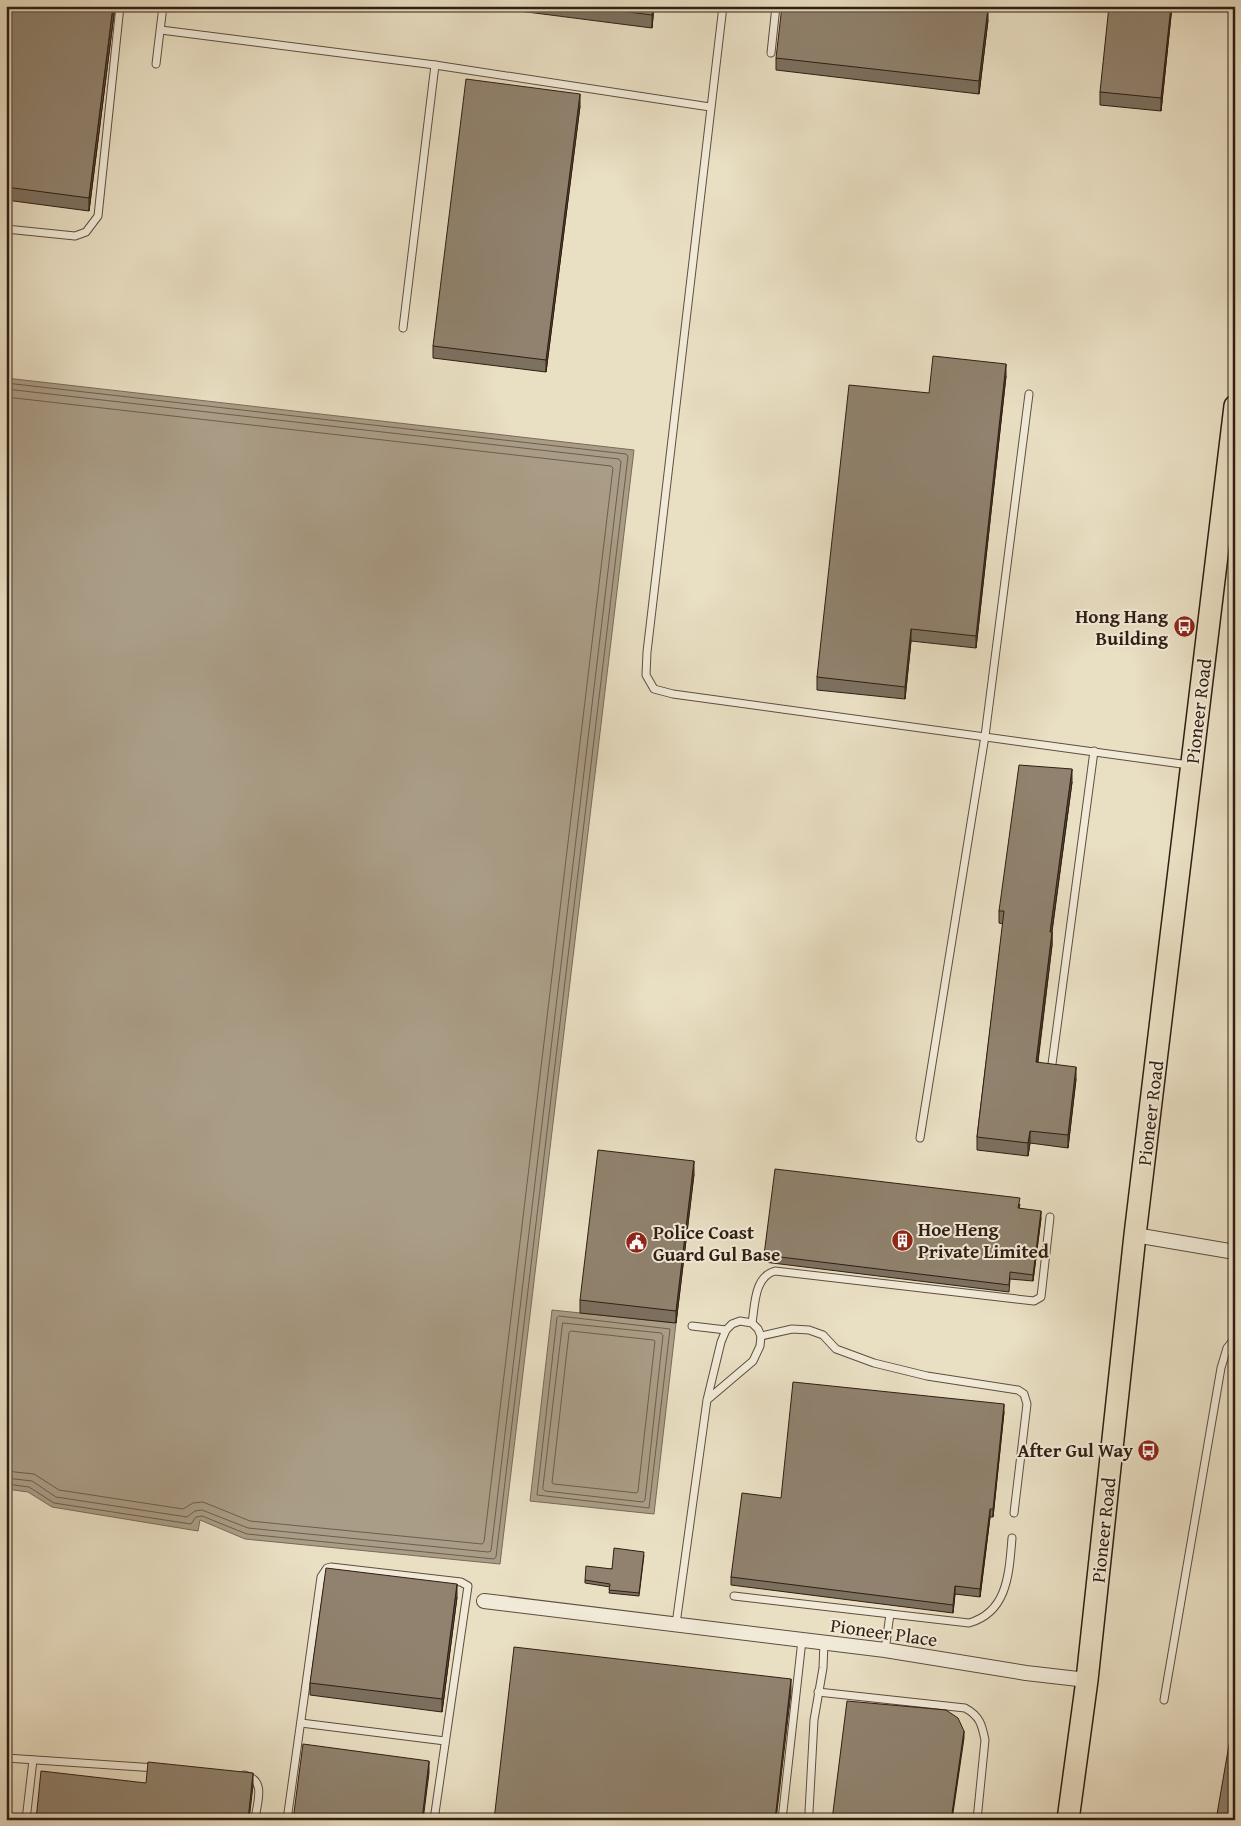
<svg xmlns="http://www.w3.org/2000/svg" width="1241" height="1826" viewBox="0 0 1241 1826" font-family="'Gentium Book Plus',serif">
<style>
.water{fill:#aa9d87;stroke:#796a58}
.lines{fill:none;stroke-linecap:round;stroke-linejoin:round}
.shore{stroke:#6d5e4c;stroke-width:1}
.lane-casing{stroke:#5e4e3e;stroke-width:9}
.street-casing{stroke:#5e4e3e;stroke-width:16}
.primary-casing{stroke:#301e12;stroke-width:24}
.lane{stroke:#f1ead8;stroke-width:7}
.street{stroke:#f1ead8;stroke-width:14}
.primary{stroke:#e9dfc3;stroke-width:21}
.wall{fill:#7c705f;stroke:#301e12}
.shaded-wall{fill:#655b4d;stroke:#301e12}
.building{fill:#90826e;stroke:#301e12}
.labels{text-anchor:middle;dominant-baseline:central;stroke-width:4;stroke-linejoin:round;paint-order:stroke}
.poi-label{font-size:19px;font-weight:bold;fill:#301e12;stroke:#f1ead8;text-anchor:end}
.street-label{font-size:19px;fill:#301e12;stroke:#f1ead8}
</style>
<rect width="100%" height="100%" fill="#e9dfc3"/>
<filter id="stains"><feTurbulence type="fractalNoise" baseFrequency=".004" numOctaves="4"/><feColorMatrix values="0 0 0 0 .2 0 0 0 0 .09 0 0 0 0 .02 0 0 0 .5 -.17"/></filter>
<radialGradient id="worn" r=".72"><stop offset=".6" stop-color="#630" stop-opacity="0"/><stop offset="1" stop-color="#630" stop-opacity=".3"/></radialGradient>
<!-- water -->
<g class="water">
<polygon points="6,378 634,450 500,1564 245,1539 200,1520 198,1531 52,1507 28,1492 6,1489"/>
<polygon points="552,1310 676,1323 654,1514 530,1501"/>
</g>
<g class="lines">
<!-- shore -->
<g class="shore">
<polyline points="6,383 626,454 628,456 496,1557 494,1559 247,1534 202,1516 196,1517 191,1524 54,1503 29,1487 6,1484"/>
<polyline points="6,389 619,459 621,462 491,1551 488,1552 248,1528 202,1510 195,1511 187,1517 56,1497 32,1481 6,1478"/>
<polyline points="6,397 611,466 613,468 484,1542 482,1544 250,1521 203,1502 193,1503 183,1509 59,1490 34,1474 6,1471"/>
<polygon points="559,1316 670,1329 649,1508 537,1495 557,1318"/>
<polygon points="563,1323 661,1333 663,1335 645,1500 643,1502 545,1491 543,1489"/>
<polygon points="571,1331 653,1340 655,1341 638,1491 637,1493 554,1484 552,1483 569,1333"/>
</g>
<defs>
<g id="lane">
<polyline points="723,6 647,652 646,675 654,689 673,694 1189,765"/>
<polyline points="161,30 435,65 710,107"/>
<polyline points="771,53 776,6"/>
<polyline points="156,64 163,6"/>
<polyline points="6,229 75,236 86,232 98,216 120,6"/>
<polyline points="403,328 435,65"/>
<polyline points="1052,1064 1094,751"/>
<polyline points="920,1138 985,736 1029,394"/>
<path d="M752,1323C755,1305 754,1277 775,1271L1034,1301L1041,1297L1050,1217"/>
<polyline points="692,1326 726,1330"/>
<polyline points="761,1336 792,1329 809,1330 823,1335 836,1349 874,1363 927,1376 1018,1390 1024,1394 1027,1404 1014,1513"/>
<path d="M734,1596L969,1623C1008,1612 1009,1573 1012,1538"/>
<polyline points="676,1624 707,1400 721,1342 726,1330 732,1324 740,1321 752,1323 758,1329 761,1336 760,1346 753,1361 707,1400"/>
<polyline points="885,1650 890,1614"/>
<path d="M818,1692L965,1708C980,1716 982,1725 985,1740L977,1820"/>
<polyline points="1164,1700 1221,1368 1227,1348 1235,1338"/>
<polyline points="301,1723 445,1741"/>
<polyline points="6,1758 156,1768"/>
<path d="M244,1775C267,1780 257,1801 255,1820"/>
<polyline points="809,1812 814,1720 823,1668 824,1642"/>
<polyline points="26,1820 33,1760"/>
<polyline points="287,1820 321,1577 327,1568 331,1567 461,1582 468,1586 434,1820"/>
<polyline points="782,1820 802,1640"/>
</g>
<g id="street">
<polyline points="1135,1235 1235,1252"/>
<polyline points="484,1601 885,1650 1026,1673 1087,1680"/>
</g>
<polyline id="primary" points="1068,1820 1087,1680 1135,1235 1235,406"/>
</defs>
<!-- lane casing -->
<use href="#lane" class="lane-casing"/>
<!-- street casing -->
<use href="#street" class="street-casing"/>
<!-- primary casing -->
<use href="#primary" class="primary-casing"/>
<!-- lane -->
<use href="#lane" class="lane"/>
<!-- street -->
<use href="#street" class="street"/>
<!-- primary -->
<use href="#primary" class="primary"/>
</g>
<!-- wall -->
<g class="wall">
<polygon points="6,6 115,6 89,211 6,200"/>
<polygon points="480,6 654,6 652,28"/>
<polygon points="1172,6 1161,111 1100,105 1100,92"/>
<polygon points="988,20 979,94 776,70 776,58"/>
<polygon points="580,106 546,372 433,358 433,346"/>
<polygon points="1006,376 976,648 911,641 905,699 817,690 817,677 929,393"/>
<polygon points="1072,782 1052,932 1052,945 1038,1062 1076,1079 1068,1148 1030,1143 1028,1156 977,1150 977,1137 1003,924 999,923 999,911"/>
<polygon points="694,1174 676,1323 580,1313 580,1300"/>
<polygon points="1020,1204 1019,1209 1041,1218 1033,1281 1010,1279 1009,1292 764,1262 764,1255"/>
<polygon points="1004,1412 993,1517 990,1517 980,1597 955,1594 953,1613 731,1585 731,1577 781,1498"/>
<polygon points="644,1555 639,1596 609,1593 610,1587 585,1583 585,1580"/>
<polygon points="457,1597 442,1712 310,1695 310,1683"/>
</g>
<!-- shaded-wall -->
<g class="shaded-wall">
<polygon points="113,6 115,6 89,211 89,198"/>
<polygon points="653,6 654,6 652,28 652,15"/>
<polygon points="1171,6 1172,6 1161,111 1161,98"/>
<polygon points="988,8 988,20 979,94 979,81"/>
<polygon points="580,94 580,106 546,372 546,360"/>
<polygon points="1006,364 1006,376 976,648 976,636"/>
<polygon points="911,629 911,641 905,699 905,687"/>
<polygon points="1072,769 1072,782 1050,944 1050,932"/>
<polygon points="1052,932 1052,945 1036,1074 1036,1062"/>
<polygon points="1076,1067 1076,1079 1068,1148 1068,1135"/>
<polygon points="1030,1131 1030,1143 1028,1156 1028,1143"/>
<polygon points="694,1161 694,1174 676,1323 676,1311"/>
<polygon points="1041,1211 1041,1218 1033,1281 1033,1275"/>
<polygon points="1004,1404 1004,1412 993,1517 993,1509"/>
<polygon points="990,1509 990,1517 980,1597 980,1589"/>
<polygon points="457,1584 457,1597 442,1712 442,1699"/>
<polygon points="955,1586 955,1594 953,1613 953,1605"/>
<polygon points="791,1679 791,1692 776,1820 775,1820"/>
<polygon points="964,1731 964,1738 952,1820 951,1820"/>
<polygon points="429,1761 429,1773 423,1820 422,1820"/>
<polygon points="253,1773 253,1786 249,1820 248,1820"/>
</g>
<!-- building -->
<g class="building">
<polygon points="6,6 113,6 89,198 6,187"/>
<polygon points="581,6 653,6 652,15"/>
<polygon points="782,6 974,6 988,8 979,81 776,58"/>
<polygon points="1109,6 1171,6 1161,98 1100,92"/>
<polygon points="466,79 580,94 546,360 433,346"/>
<polygon points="933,356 1006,364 976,636 911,629 905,687 817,677 849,385 929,393"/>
<polygon points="1019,765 1072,769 1050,932 1052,932 1036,1062 1076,1067 1068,1135 1030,1131 1028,1143 977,1137 1004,911 999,911"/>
<polygon points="598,1150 694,1161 676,1311 580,1300"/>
<polygon points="775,1169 1020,1198 1018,1208 1041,1211 1033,1275 1010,1272 1009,1285 764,1255"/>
<polygon points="793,1382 1004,1404 993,1509 990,1509 980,1589 955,1586 953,1605 731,1577 742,1493 781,1498"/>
<polygon points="614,1548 644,1552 639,1593 609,1590 610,1584 585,1580 586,1566 612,1569"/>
<polygon points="326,1568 457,1584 442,1699 310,1683"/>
<polygon points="514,1647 791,1679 775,1820 494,1820"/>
<polygon points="847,1701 946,1710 958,1718 964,1731 951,1820 832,1820"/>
<polygon points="1235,1710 1235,1820 1216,1820"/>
<polygon points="303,1744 429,1761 422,1820 293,1820"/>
<polygon points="148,1762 253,1773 248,1820 36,1820 41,1771 146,1783"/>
</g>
<!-- icons -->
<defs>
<symbol id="bus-disc" viewBox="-11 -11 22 22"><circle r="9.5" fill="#8f2418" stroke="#f1ead8"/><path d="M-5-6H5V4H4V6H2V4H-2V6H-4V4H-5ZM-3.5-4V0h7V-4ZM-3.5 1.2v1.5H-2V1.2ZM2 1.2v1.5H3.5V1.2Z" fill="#fff"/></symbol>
<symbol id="building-disc" viewBox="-11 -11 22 22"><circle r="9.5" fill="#8f2418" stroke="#f1ead8"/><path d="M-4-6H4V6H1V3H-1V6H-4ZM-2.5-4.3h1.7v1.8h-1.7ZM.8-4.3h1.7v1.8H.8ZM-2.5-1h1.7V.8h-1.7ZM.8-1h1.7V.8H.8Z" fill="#fff"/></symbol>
<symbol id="civic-disc" viewBox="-11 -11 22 22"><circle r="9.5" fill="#8f2418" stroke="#f1ead8"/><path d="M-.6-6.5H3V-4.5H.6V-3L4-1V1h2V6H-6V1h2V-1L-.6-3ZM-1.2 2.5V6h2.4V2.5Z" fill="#fff"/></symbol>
</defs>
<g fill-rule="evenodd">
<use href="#bus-disc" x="1172" y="614" width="25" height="25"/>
<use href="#building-disc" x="890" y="1228" width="25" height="25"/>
<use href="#civic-disc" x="624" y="1230" width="25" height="25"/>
<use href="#bus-disc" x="1136" y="1438" width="25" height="25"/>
</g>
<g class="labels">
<!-- poi labels -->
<g class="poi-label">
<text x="1168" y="616">Hong Hang<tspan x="1168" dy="22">Building</tspan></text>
<text x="918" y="1229" text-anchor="start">Hoe Heng<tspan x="918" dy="22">Private Limited</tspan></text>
<text x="653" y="1232" text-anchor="start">Police Coast<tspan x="653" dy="22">Guard Gul Base</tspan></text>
<text x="1133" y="1450">After Gul Way</text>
</g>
<!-- street labels -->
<g class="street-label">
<text transform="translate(1198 711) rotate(-83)">Pioneer Road</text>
<text transform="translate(1150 1113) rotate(-83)">Pioneer Road</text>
<text transform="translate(1103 1530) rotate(-84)">Pioneer Road</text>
<text transform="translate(884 1632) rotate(8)">Pioneer Place</text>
</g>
</g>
<!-- margin -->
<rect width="1241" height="1826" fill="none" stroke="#e9dfc3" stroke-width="25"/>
<rect x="8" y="8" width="1226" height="1811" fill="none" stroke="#301e12" stroke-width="2.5"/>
<rect x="12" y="12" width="1216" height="1801" fill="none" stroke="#301e12"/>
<rect width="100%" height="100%" filter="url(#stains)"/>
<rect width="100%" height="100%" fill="url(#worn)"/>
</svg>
